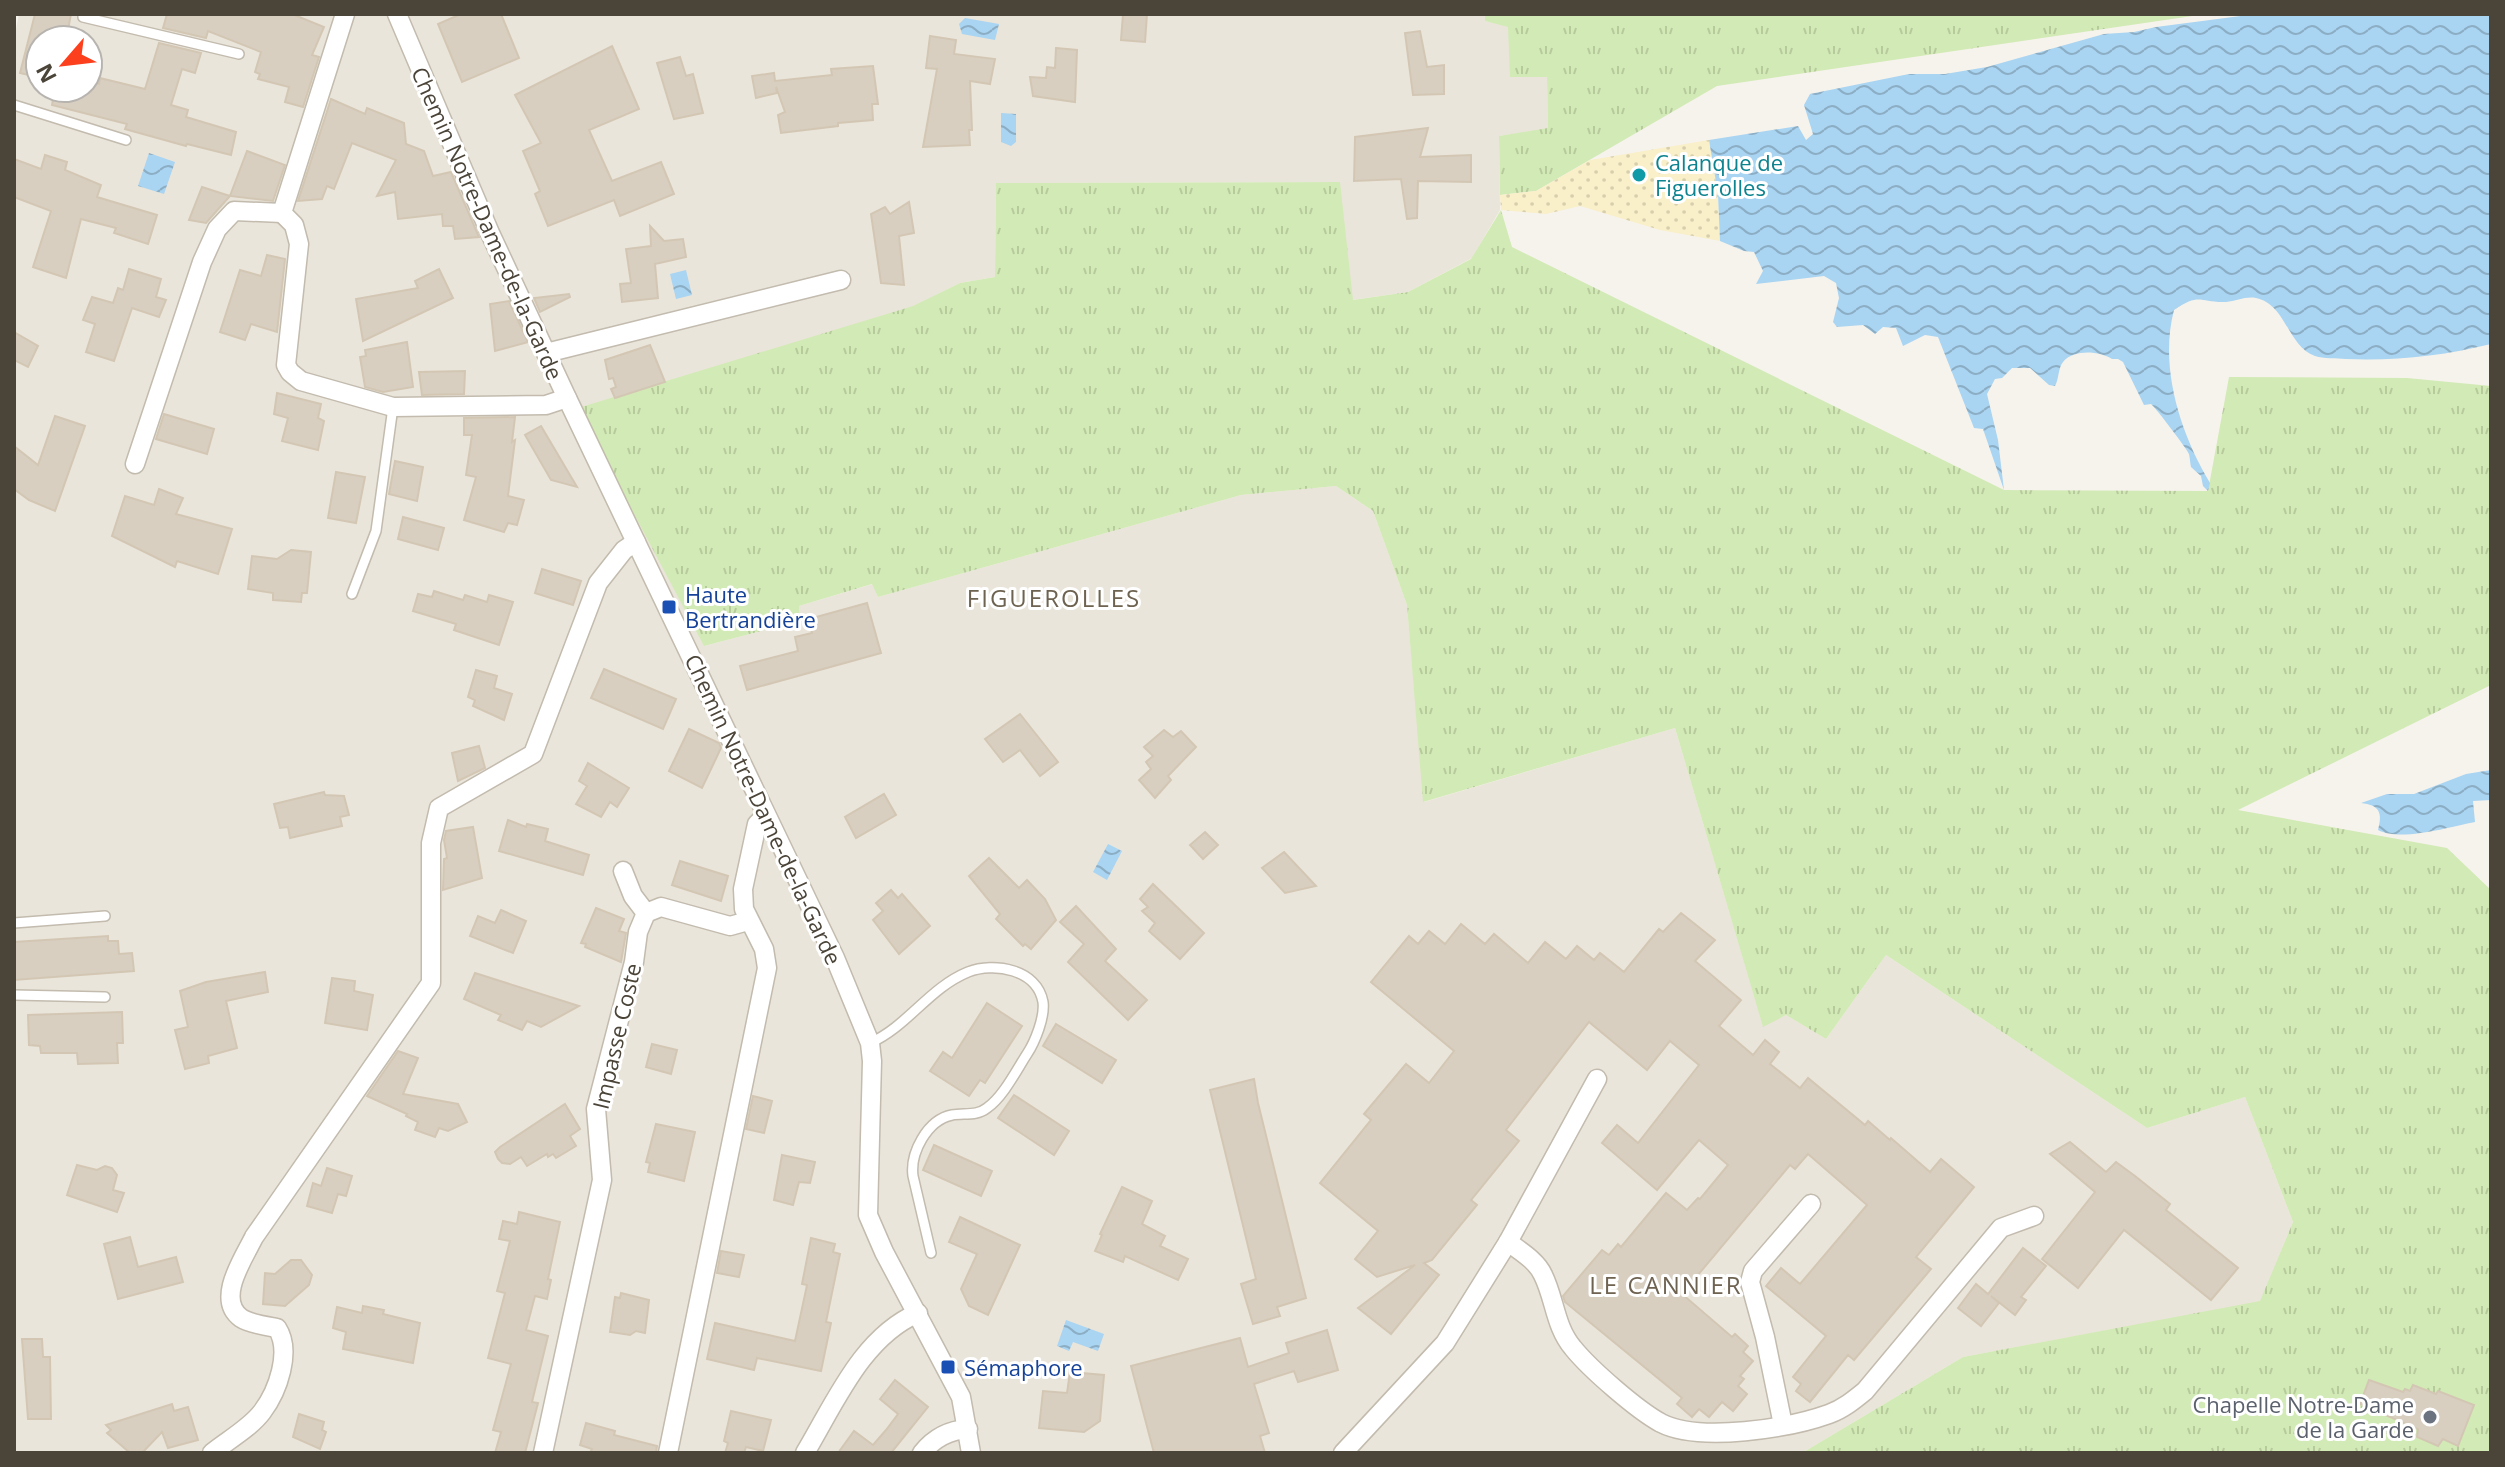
<svg xmlns="http://www.w3.org/2000/svg" width="2505" height="1467" viewBox="0 0 2505 1467" font-family="'Open Sans',sans-serif">
<style>
.residential{fill:#eae5da;fill-rule:evenodd}
.grass{fill:url(#grass-tufts)}
.sand{fill:url(#sand-dots)}
.water{fill:url(#water-waves)}
.building{fill:#d8cfc1;stroke:#d3c7b4;stroke-width:2}
.lines{fill:none;stroke-linecap:round;stroke-linejoin:round}
.lane-casing{stroke:#c2bbae;stroke-width:12}
.street-casing{stroke:#c2bbae;stroke-width:21}
.lane{stroke:#fff;stroke-width:9}
.street{stroke:#fff;stroke-width:18}
.culture-dot{fill:#0f9aa8;stroke:#fff;stroke-width:3}
.transit-dot{fill:#1a4fb4;stroke:#fff;stroke-width:3}
.worship-dot{fill:#6b7280;stroke:#fff;stroke-width:3}
.labels{text-anchor:middle;dominant-baseline:central;stroke-width:6;stroke-linejoin:round;paint-order:stroke}
.culture-label{font-size:22px;fill:#0d838f;stroke:#fff;text-anchor:start}
.street-label{font-size:22px;fill:#4b4439;stroke:#fff}
.transit-label{font-size:22px;fill:#164399;stroke:#fff;text-anchor:start}
.worship-label{font-size:22px;fill:#5b616d;stroke:#fff;text-anchor:end}
.neighbourhood-label{font-size:24px;letter-spacing:2px;fill:#6e6250;stroke:#fff}
</style>
<defs>
<pattern id="grass-tufts" width="24" height="20" patternUnits="userSpaceOnUse" patternTransform="scale(2)"><rect width="24" height="20" fill="#d2eab5"/><path d="M3 7l-1-3M5 7V3M7 7l1-3M15 17l-1-3M17 17v-4M19 17l1-3" fill="none" stroke="#b6ca9c"/></pattern>
<pattern id="sand-dots" width="8" height="8" patternUnits="userSpaceOnUse" patternTransform="scale(2)"><rect width="8" height="8" fill="#f9efc9"/><path d="M2 2h.1M6 6h.1" fill="none" stroke="#d7cead" stroke-width="1.8" stroke-linecap="round"/></pattern>
<pattern id="water-waves" width="16" height="10" patternUnits="userSpaceOnUse" patternTransform="scale(2)"><rect width="16" height="10" fill="#a9d4f2"/><path d="M0 5q4-4 8 0t8 0" fill="none" stroke="#8caec5"/></pattern>
</defs>
<rect width="100%" height="100%" fill="#f6f3ec"/>
<!-- residential -->
<path class="residential" d="M19,14H1485V21L1508,26L1547,77L1548,129L1499,136L1500,210L1472,258L1408,292L1352,300L1339,182L996,183L995,277L960,283L914,306L704,646L799,621V606L873,584L878,597L1241,495L1336,486L1373,511L1407,605L1424,802L1675,728L1763,1026L1786,1015L1826,1039L1886,955L2147,1128L2245,1097L2293,1222L2260,1302L1963,1357L1802,1453H14V39ZM40,40H88V88H40Z"/>
<!-- grass -->
<g class="grass">
<polygon points="1485,14 2206,14 1717,86 1536,191 1500,195 1499,136 1548,128 1547,77 1510,77 1508,27 1485,21"/>
<polygon points="1340,182 1353,300 1408,292 1471,259 1501,210 1512,247 2004,490 2208,491 2229,377 2407,378 2491,386 2491,685 2238,810 2447,848 2491,890 2491,1453 1802,1453 1963,1357 2260,1301 2293,1222 2245,1097 2147,1128 1886,955 1826,1039 1786,1015 1763,1027 1675,728 1423,802 1407,605 1373,511 1336,486 1241,495 878,597 872,584 799,606 799,621 704,646 578,408 913,306 960,283 995,277 996,183"/>
</g>
<!-- sand -->
<polygon class="sand" points="1709,140 1718,194 1720,241 1660,230 1580,206 1546,214 1501,210 1500,195 1536,191 1590,160"/>
<!-- water -->
<g class="water">
<path d="M2256,14H2491V344C2443,356 2395,361 2346,359C2336,358 2324,359 2315,356C2288,347 2286,304 2256,298C2246,296 2236,301 2226,302C2199,303 2201,292 2174,310C2159,367 2180,433 2210,483L2208,491L2203,486L2201,476L2191,467C2190,463 2190,458 2189,454C2187,449 2156,408 2151,404L2144,405L2123,362L2118,359H2112C2099,351 2074,349 2063,362C2058,368 2059,379 2055,386L2049,385L2030,368H2012L2002,378L1995,379L1987,394L1998,440L2004,490L1983,429L1974,428L1938,337L1925,335L1903,346L1896,328L1883,327L1875,334L1863,325L1837,327L1833,322L1839,298L1836,283L1824,276L1756,284L1763,271L1754,252L1744,251L1720,241L1718,194L1709,140L1798,126L1806,140L1813,134L1804,105L1810,94L1909,74H1945L1987,67L2104,34L2134,32L2156,27Z"/>
<polygon points="965,18 999,24 995,40 962,34 959,24"/>
<polygon points="1001,113 1016,114 1016,142 1011,146 1001,142"/>
<polygon points="149,153 175,162 164,194 138,186"/>
<polygon points="686,270 692,295 676,299 670,274"/>
<path d="M2491,770V800L2473,801L2475,822C2449,827 2401,842 2378,830C2383,812 2379,805 2361,803L2387,794H2414L2466,774Z"/>
<polygon points="1108,844 1122,851 1107,880 1093,872"/>
<polygon points="1066,1320 1104,1334 1098,1351 1073,1342 1069,1351 1057,1346"/>
</g>
<!-- building -->
<g class="building">
<polygon points="35,14 71,14 66,40 40,40 37,77 20,73"/>
<polygon points="167,14 292,14 324,27 312,55 319,57 303,107 285,102 289,87 258,79 260,74 255,72 261,52 208,31 206,38 163,28"/>
<polygon points="461,14 501,14 519,58 462,82 438,24"/>
<polygon points="1123,14 1147,14 1145,42 1121,40"/>
<polygon points="1420,31 1427,67 1444,65 1444,94 1413,95 1405,33"/>
<polygon points="930,36 956,40 954,54 995,59 990,84 970,81 972,130 969,130 970,145 923,147 937,69 926,68"/>
<polygon points="159,43 201,53 195,73 182,69 171,105 188,110 186,117 236,132 231,155 187,144 186,146 125,129 127,124 52,105 55,88 88,88 88,80 99,84 100,78 145,89"/>
<polygon points="612,46 639,109 589,130 612,181 661,162 674,194 620,216 614,200 548,226 535,194 540,191 523,151 541,143 515,95"/>
<polygon points="1056,48 1077,50 1075,102 1033,96 1030,77 1046,78 1047,67 1055,68"/>
<polygon points="680,57 686,76 693,74 703,113 674,119 657,63"/>
<polygon points="873,66 878,104 872,104 873,120 838,123 838,126 781,133 778,115 785,112 776,87 777,93 756,98 752,76 774,73 775,81 832,75 831,69"/>
<polygon points="331,99 365,114 367,108 404,123 406,144 424,151 433,176 451,172 479,237 455,239 453,226 443,226 442,214 398,219 395,192 377,196 396,160 352,143 334,189 327,186 322,199 298,201"/>
<polygon points="1428,128 1420,157 1471,155 1471,182 1418,181 1417,218 1407,219 1401,179 1354,181 1355,137"/>
<polygon points="247,151 285,165 273,201 230,196"/>
<polygon points="45,155 67,162 65,170 101,185 97,197 157,215 148,244 114,233 116,228 81,219 66,278 33,267 51,211 14,197 14,159 41,169"/>
<polygon points="202,187 230,196 206,223 189,220"/>
<polygon points="909,202 914,233 899,236 904,285 881,283 871,214 885,207 890,214"/>
<polygon points="650,226 664,241 683,239 686,257 655,264 658,298 622,302 620,284 631,283 626,249 651,246"/>
<polygon points="267,255 285,259 277,332 251,324 245,340 220,332 240,270 261,276"/>
<polygon points="129,269 161,279 156,297 166,300 159,317 132,308 114,361 86,352 95,324 83,320 92,297 113,303 118,288 123,290"/>
<polygon points="439,269 453,298 363,341 356,299 418,288 415,281"/>
<polygon points="569,294 570,297 540,312 534,298"/>
<polygon points="509,301 528,342 495,351 490,304"/>
<polygon points="14,332 38,346 28,367 14,360"/>
<polygon points="407,342 413,387 383,392 365,387 360,357 366,356 365,350"/>
<polygon points="650,345 665,382 615,398 611,389 616,387 613,378 609,379 605,360"/>
<polygon points="465,371 464,394 422,395 419,372"/>
<polygon points="277,393 321,404 318,418 324,421 318,450 282,441 288,418 274,414"/>
<polygon points="164,414 214,429 207,454 156,439"/>
<polygon points="55,416 85,426 55,511 29,500 14,489 14,446 38,465"/>
<polygon points="515,417 512,442 515,440 508,496 524,500 517,525 508,523 504,532 464,520 476,477 466,475 472,435 464,435 464,418"/>
<polygon points="541,426 577,487 551,480 525,435"/>
<polygon points="395,461 423,467 417,501 389,494"/>
<polygon points="336,472 365,477 356,523 328,518"/>
<polygon points="159,489 183,498 176,514 232,529 218,574 177,561 175,567 112,536 125,496 154,505"/>
<polygon points="403,517 444,528 438,550 398,539"/>
<polygon points="291,550 311,552 307,593 302,593 301,602 273,600 273,593 248,589 252,556 277,559"/>
<polygon points="542,569 581,581 573,605 535,593"/>
<polygon points="434,591 463,600 465,595 487,602 489,595 513,602 499,645 454,630 456,624 413,611 418,594 432,597"/>
<polygon points="867,603 881,653 747,690 740,666 798,651 795,637 812,633 809,619"/>
<polygon points="604,669 676,699 663,729 591,698"/>
<polygon points="476,670 497,676 494,688 512,694 504,720 473,706 475,700 468,697"/>
<polygon points="1020,714 1058,762 1040,776 1020,750 1003,762 985,739"/>
<polygon points="689,729 719,743 721,748 702,788 669,771"/>
<polygon points="1164,730 1173,737 1181,731 1196,747 1168,776 1171,780 1155,798 1139,780 1151,769 1146,762 1153,756 1144,747"/>
<polygon points="479,746 485,768 458,781 452,753"/>
<polygon points="588,763 629,788 617,807 610,802 601,817 576,804 587,786 579,781"/>
<polygon points="324,792 325,795 344,796 349,815 340,817 342,826 290,838 288,827 280,828 274,804"/>
<polygon points="884,794 896,815 856,838 845,817"/>
<polygon points="508,820 526,827 527,824 548,829 545,841 589,855 583,875 499,851"/>
<polygon points="473,827 482,878 443,890 444,859 447,858 444,840 446,831"/>
<polygon points="1205,832 1218,845 1203,859 1190,845"/>
<polygon points="1284,852 1316,886 1285,893 1262,868"/>
<polygon points="989,858 1019,888 1027,880 1045,899 1056,920 1031,949 1025,944 1023,946 996,919 1000,914 969,876"/>
<polygon points="680,861 728,876 721,901 672,885"/>
<polygon points="1153,884 1204,933 1180,959 1149,931 1155,923 1142,911 1148,907 1140,899"/>
<polygon points="891,890 898,898 902,894 930,926 899,954 873,920 883,911 876,903"/>
<polygon points="1076,906 1116,949 1105,961 1147,1000 1128,1020 1068,962 1084,944 1060,922"/>
<polygon points="596,908 624,919 619,931 626,933 621,962 585,947 586,944 581,943"/>
<polygon points="501,910 526,921 513,953 470,936 478,916 495,923"/>
<polygon points="1681,913 1715,940 1695,961 1741,1000 1719,1026 1753,1055 1765,1040 1779,1052 1770,1064 1800,1088 1808,1078 1865,1125 1868,1121 1890,1140 1891,1138 1930,1172 1941,1159 1974,1187 1916,1257 1931,1269 1854,1360 1848,1355 1810,1402 1796,1391 1801,1384 1793,1377 1826,1336 1766,1286 1781,1268 1800,1284 1867,1205 1808,1154 1795,1169 1790,1165 1682,1294 1732,1337 1735,1334 1748,1346 1743,1352 1753,1361 1740,1376 1744,1379 1738,1386 1747,1394 1733,1411 1722,1402 1709,1417 1699,1409 1692,1417 1677,1404 1682,1398 1565,1302 1563,1296 1602,1250 1609,1255 1618,1244 1621,1247 1666,1193 1687,1210 1698,1198 1700,1199 1728,1165 1699,1140 1657,1190 1602,1143 1617,1125 1638,1143 1699,1065 1670,1041 1647,1070 1589,1022 1506,1130 1519,1141 1471,1200 1477,1205 1432,1260 1424,1263 1439,1275 1391,1334 1358,1308 1415,1265 1377,1277 1355,1259 1378,1231 1320,1183 1371,1120 1364,1114 1406,1064 1429,1083 1454,1051 1371,982 1409,936 1418,944 1429,931 1445,944 1461,924 1485,944 1494,934 1528,963 1545,942 1566,959 1577,946 1594,960 1600,953 1624,972 1659,929 1663,932"/>
<polygon points="108,936 108,941 118,941 119,954 132,953 134,971 14,980 14,942"/>
<polygon points="265,972 268,992 226,1001 237,1048 208,1056 209,1063 185,1069 175,1030 188,1027 180,991 206,982"/>
<polygon points="475,973 579,1006 541,1027 527,1021 522,1030 498,1020 501,1015 464,999"/>
<polygon points="332,978 355,981 354,991 373,995 367,1030 325,1023"/>
<polygon points="987,1003 1022,1026 985,1083 980,1080 969,1096 930,1071 943,1052 952,1058"/>
<polygon points="122,1012 123,1043 117,1043 118,1063 78,1064 77,1053 41,1053 40,1046 29,1045 28,1015"/>
<polygon points="1056,1024 1116,1060 1102,1083 1043,1046"/>
<polygon points="652,1044 677,1050 671,1074 646,1067"/>
<polygon points="398,1051 418,1058 403,1094 458,1104 467,1122 448,1131 439,1128 435,1137 415,1130 418,1122 406,1116 407,1114 367,1096"/>
<polygon points="1254,1079 1258,1103 1306,1298 1277,1307 1280,1316 1253,1324 1241,1284 1256,1279 1210,1090"/>
<polygon points="1014,1095 1069,1131 1054,1155 998,1118"/>
<polygon points="753,1096 772,1101 764,1133 746,1129"/>
<polygon points="565,1104 580,1129 570,1136 576,1146 556,1158 553,1154 548,1157 547,1154 527,1166 521,1157 510,1164 502,1163 498,1159 495,1152 500,1147"/>
<polygon points="656,1124 695,1132 684,1181 648,1172 650,1163 646,1162"/>
<polygon points="2070,1142 2106,1172 2116,1162 2135,1176 2170,1204 2166,1210 2238,1268 2211,1300 2124,1230 2078,1288 2042,1259 2095,1192 2050,1154"/>
<polygon points="934,1145 992,1171 981,1196 923,1170"/>
<polygon points="782,1155 815,1162 810,1183 799,1182 793,1205 774,1200"/>
<polygon points="77,1165 97,1170 105,1166 112,1168 117,1175 113,1190 124,1193 117,1212 67,1195"/>
<polygon points="327,1168 352,1176 346,1196 338,1194 332,1213 307,1206 313,1183 321,1186"/>
<polygon points="1122,1187 1152,1201 1142,1224 1165,1236 1160,1246 1188,1259 1178,1280 1125,1256 1123,1262 1095,1251 1102,1235 1100,1234"/>
<polygon points="519,1212 560,1222 548,1279 551,1280 547,1299 535,1296 526,1330 548,1336 532,1402 538,1403 525,1453 495,1453 501,1432 493,1430 511,1364 488,1358 505,1293 497,1291 510,1241 499,1239 503,1221 517,1224"/>
<polygon points="960,1217 1020,1245 988,1315 969,1306 961,1289 977,1254 949,1242"/>
<polygon points="130,1237 138,1267 176,1257 183,1282 118,1299 104,1244"/>
<polygon points="811,1238 835,1244 833,1252 840,1254 826,1322 831,1323 821,1371 757,1358 754,1370 707,1359 715,1323 795,1341 807,1285 802,1284"/>
<polygon points="2023,1248 2046,1266 2021,1297 2026,1300 2015,1315 1991,1296 1999,1303 1981,1326 1958,1308 1976,1284 1988,1294"/>
<polygon points="721,1251 744,1255 739,1277 717,1273"/>
<polygon points="291,1260 301,1260 312,1275 309,1285 285,1306 263,1304 265,1273 275,1274"/>
<polygon points="621,1293 649,1300 645,1333 636,1331 630,1335 610,1332 615,1297 620,1298"/>
<polygon points="363,1306 384,1310 383,1314 420,1323 413,1363 343,1349 346,1332 333,1328 337,1307 362,1313"/>
<polygon points="1327,1330 1338,1370 1298,1382 1294,1371 1254,1384 1269,1433 1260,1436 1265,1453 1154,1453 1131,1366 1240,1338 1248,1367 1289,1353 1286,1343"/>
<polygon points="22,1339 42,1339 43,1357 50,1357 51,1419 28,1419"/>
<polygon points="1070,1372 1104,1375 1100,1421 1084,1432 1039,1428 1043,1391 1067,1393"/>
<polygon points="895,1380 928,1407 891,1453 838,1453 854,1431 873,1445 886,1430 898,1414 880,1399"/>
<polygon points="2369,1380 2403,1392 2405,1389 2410,1391 2413,1385 2436,1394 2438,1391 2474,1405 2458,1446 2443,1439 2438,1446 2417,1437 2418,1429 2360,1404"/>
<polygon points="172,1404 174,1411 188,1407 198,1440 168,1448 162,1432 142,1453 130,1453 107,1433 111,1430 106,1425"/>
<polygon points="731,1411 771,1420 763,1451 746,1447 744,1453 725,1453 728,1443 724,1441"/>
<polygon points="299,1414 324,1422 322,1430 326,1432 320,1449 293,1437"/>
<polygon points="586,1423 615,1431 614,1435 657,1446 656,1453 590,1453 592,1449 580,1445"/>
</g>
<g class="lines">
<defs>
<g id="lane">
<polyline points="83,14 83,17 239,54"/>
<polyline points="14,105 126,140"/>
<polyline points="352,594 376,531 393,407"/>
<polyline points="14,923 105,916"/>
<polyline points="14,995 105,997"/>
<path d="M870,1043C908,1026 929,988 968,972C994,962 1037,969 1043,1002C1045,1017 1035,1042 1027,1054C1016,1071 1003,1097 987,1108C977,1116 965,1113 952,1115C927,1120 910,1153 913,1176L931,1253"/>
</g>
<g id="street">
<polyline points="345,14 282,213 294,225 299,244 286,365 290,372 301,381 393,407 546,405 567,398"/>
<polyline points="397,14 490,233 567,398 835,958 870,1043 872,1061 868,1215 884,1252 961,1397 971,1453"/>
<polyline points="546,353 841,280"/>
<polyline points="135,464 202,262 217,229 234,211 282,213"/>
<polyline points="623,871 633,896 646,913"/>
<path d="M1508,1242C1520,1251 1537,1261 1543,1275C1555,1299 1555,1327 1573,1348C1590,1369 1637,1410 1661,1423C1700,1443 1790,1428 1829,1414C1843,1409 1854,1400 1865,1391L2001,1228L2034,1216"/>
<polyline points="1783,1425 1765,1337 1750,1282 1753,1271 1811,1204"/>
<path d="M212,1453C228,1440 250,1428 262,1412C278,1391 292,1351 277,1328C266,1326 250,1324 241,1318C215,1299 244,1258 254,1237L431,983V843L439,808L533,754L598,583L624,550L636,542"/>
<polyline points="543,1453 602,1180 596,1109 634,962 638,932 646,913 661,907 730,926 748,921"/>
<polyline points="668,1453 767,968 764,949 744,909 743,889 757,824 765,816"/>
<path d="M805,1453C835,1403 862,1337 918,1313"/>
<path d="M922,1453C934,1438 949,1430 968,1429"/>
<polyline points="1343,1453 1445,1343 1508,1242 1597,1079"/>
</g>
</defs>
<!-- lane casing -->
<use href="#lane" class="lane-casing"/>
<!-- street casing -->
<use href="#street" class="street-casing"/>
<!-- lane -->
<use href="#lane" class="lane"/>
<!-- street -->
<use href="#street" class="street"/>
</g>
<!-- markers -->
<circle class="culture-dot" cx="1639" cy="175" r="8"/>
<g class="transit-dot">
<rect x="661" y="599" width="16" height="16" rx="4"/>
<rect x="940" y="1359" width="16" height="16" rx="4"/>
</g>
<circle class="worship-dot" cx="2430" cy="1417" r="8"/>
<g class="labels">
<!-- culture labels -->
<g class="culture-label">
<text x="1655" y="162">Calanque de<tspan x="1655" dy="25">Figuerolles</tspan></text>
</g>
<!-- street labels -->
<g class="street-label">
<text transform="translate(488 223) rotate(66)">Chemin Notre-Dame-de-la-Garde</text>
<text transform="translate(764 809) rotate(65)">Chemin Notre-Dame-de-la-Garde</text>
<text transform="translate(616 1036) rotate(-77)">Impasse Coste</text>
</g>
<!-- transit labels -->
<g class="transit-label">
<text x="685" y="594">Haute<tspan x="685" dy="25">Bertrandière</tspan></text>
<text x="964" y="1367">Sémaphore</text>
</g>
<!-- worship labels -->
<g class="worship-label">
<text x="2414" y="1404">Chapelle Notre-Dame<tspan x="2414" dy="25">de la Garde</tspan></text>
</g>
<!-- neighbourhood labels -->
<g class="neighbourhood-label">
<text x="1054" y="597">FIGUEROLLES</text>
<text x="1666" y="1284">LE CANNIER</text>
</g>
</g>
<!-- border -->
<rect width="2505" height="1467" fill="none" stroke="#4b4439" stroke-width="32"/>
<!-- north arrow -->
<g transform="translate(64 64) rotate(242)"><circle r="38" fill="#ffffff" stroke="#b7b4b0" stroke-width="2"/>
<path d="M0-6L14 30L0 20L-14 30Z" fill="#fc3f1d"/>
<text y="-12" font-size="22" font-weight="bold" text-anchor="middle" fill="#4b4439">N</text>
</g>
</svg>
